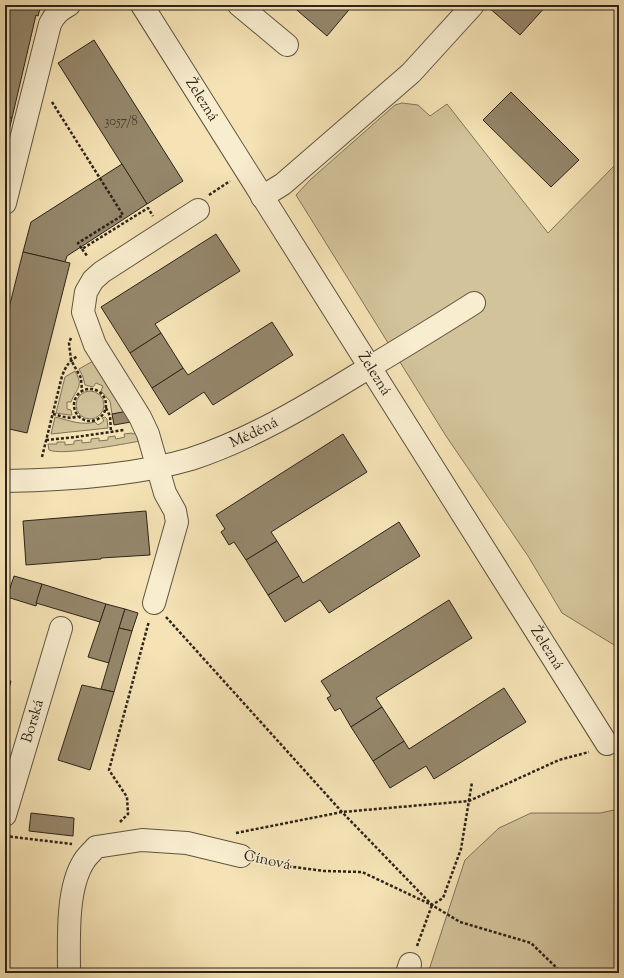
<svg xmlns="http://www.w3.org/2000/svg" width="624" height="978" viewBox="0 0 624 978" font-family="'Sorts Mill Goudy',serif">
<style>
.green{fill:#d3c39b;stroke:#80745a}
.building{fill:#95876b;stroke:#2d241a}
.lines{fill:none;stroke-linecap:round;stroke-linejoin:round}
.minor-casing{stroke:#5f5441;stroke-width:24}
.path{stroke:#2d241a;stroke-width:2.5;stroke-dasharray:3 2;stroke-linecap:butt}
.minor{stroke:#f8edcf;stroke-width:22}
.labels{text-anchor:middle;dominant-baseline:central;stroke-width:3;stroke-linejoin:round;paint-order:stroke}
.number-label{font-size:13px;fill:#473d2e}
.street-label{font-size:15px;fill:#2d241a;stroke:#f8edcf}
</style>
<rect width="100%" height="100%" fill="#f5e3b5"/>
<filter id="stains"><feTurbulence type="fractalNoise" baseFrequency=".005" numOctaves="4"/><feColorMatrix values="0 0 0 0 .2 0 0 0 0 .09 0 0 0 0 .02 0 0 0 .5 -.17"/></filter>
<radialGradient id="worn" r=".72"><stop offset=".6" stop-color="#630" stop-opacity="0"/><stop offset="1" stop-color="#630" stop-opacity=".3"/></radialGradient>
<!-- green -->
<g class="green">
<polygon points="402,103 418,105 430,116 447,104 548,233 619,161 619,648 562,613 528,556 446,436 296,195 310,180 395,105"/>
<path d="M93,361L100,362L104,365L103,368L100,370L110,385L112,383L116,384V388L113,390L123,404L126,403C133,407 134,416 136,424H131L129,411L112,414L110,401L101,391L103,386L96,383L93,387L85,385L83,377L79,369Z"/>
<path d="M75,371C84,387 77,387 71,402H67V409L71,410L72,415H69L56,413L65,377Z"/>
<circle cx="90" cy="405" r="14"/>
<path d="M55,417C68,420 82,426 95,422L98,425L104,421L102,418L105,417L107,419L108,428L51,434Z"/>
<path d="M132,433V434L138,433L140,441C124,444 61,456 49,450L48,444H57V442H65V445L74,444V441L82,440V443L91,442V439L99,438V441L108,440V437L115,436L116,439L125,437L124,434Z"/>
<polygon points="619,809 619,973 428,973 465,860 499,828 531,813 600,813"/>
</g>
<!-- building -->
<g class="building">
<polygon points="5,5 41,5 38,16 36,15 12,118 5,116"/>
<polygon points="291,5 353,5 327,36"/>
<polygon points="488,5 547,5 520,35 487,6"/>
<polygon points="94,40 183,181 147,204 58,63"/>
<polygon points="511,92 579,160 551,187 483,120"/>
<polygon points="5,116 12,118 5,147"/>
<polygon points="122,164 147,204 67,256 65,262 23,252 31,222"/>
<polygon points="216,234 240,271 155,324 161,333 130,353 101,307"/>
<polygon points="23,252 70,263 27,433 5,428 5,324"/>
<polygon points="272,322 293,355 213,405 204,392 169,415 152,388 183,368 188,375"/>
<polygon points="161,333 183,368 152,388 130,353"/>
<polygon points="129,411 131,422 114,425 112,414"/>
<polygon points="343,434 367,472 271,532 277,541 246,560 234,542 229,545 221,532 225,529 216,515"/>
<polygon points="146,511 150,555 101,558 101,559 26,565 23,521"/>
<polygon points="399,522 420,556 329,613 320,600 285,622 268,595 299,576 303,583"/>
<polygon points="277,541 299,576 268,595 246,560"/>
<polygon points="14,576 42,584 36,606 7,597"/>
<polygon points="42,584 106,604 100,622 36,603"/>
<polygon points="449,600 472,638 376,698 382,707 351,727 340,708 335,711 327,698 331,696 321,681"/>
<polygon points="106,604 125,609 109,663 88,657"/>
<polygon points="125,609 138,613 132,631 119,628"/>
<polygon points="119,628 132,631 114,692 101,689"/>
<polygon points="8,680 11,681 5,705 5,684 7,685"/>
<polygon points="82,685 114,692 90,770 58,760"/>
<polygon points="504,688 526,722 434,779 426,766 390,788 373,761 404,741 409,749"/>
<polygon points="382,707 404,741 373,761 351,727"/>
<polygon points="31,813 74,818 73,836 29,831"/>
</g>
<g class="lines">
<defs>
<g id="minor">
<path id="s1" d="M142,5L607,744"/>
<polyline points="239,5 287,45"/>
<polyline points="262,197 283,184 411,73 473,5"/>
<path d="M5,203L50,24C55,14 60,10 69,5"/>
<path id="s2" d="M5,481C65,480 134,476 191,459C249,440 303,408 355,376C395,352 435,328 474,303"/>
<polyline points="154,603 177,522 175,511 165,493 148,434 140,417 95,345 83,312 86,292 93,280 102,272 198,210"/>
<path id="s3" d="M5,815L61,628"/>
<path d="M69,973C69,940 66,889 84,861C87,856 92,852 96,847L142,840L187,843L241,856"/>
<polyline points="407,973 410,964"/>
</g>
</defs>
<!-- minor casing -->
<use href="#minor" class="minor-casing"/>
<!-- path -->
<g class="path">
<polyline points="52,102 123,215 78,243 82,249 148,208 153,216"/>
<polyline points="209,195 230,181"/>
<polyline points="82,249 88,257"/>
<polyline points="71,338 69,343 71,360 81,378 82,391"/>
<circle cx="90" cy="405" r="16"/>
<polyline points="106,408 110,416 111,432"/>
<path d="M53,414C61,416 70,420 78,416"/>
<polyline points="46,440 76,437 124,430"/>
<path d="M42,457L62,376C66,366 69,361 78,356"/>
<polyline points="166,617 342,812 432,905 460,922 531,943 562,973"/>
<polyline points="120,822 128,814 127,797 109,770 149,621"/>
<polyline points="236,833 342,812 469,801 559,760 589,752"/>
<polyline points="5,836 72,844"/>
<polyline points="259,860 286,866 324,871 362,872 432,905 443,898 461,849 472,782"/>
<polyline points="417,946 432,905"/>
</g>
<!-- minor -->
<use href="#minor" class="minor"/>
</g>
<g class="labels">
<!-- number labels -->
<g class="number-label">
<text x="121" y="122">3057/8</text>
</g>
<!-- street labels -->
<g class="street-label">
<text stroke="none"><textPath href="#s1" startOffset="112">Železná</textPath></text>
<text stroke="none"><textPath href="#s1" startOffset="436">Železná</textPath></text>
<text stroke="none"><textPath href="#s2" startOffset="256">Měděná</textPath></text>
<text stroke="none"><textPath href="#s1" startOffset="760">Železná</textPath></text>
<text stroke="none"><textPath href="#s3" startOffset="98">Borská</textPath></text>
<text transform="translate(267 861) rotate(12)">Cínová</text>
</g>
</g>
<!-- margin -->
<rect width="624" height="978" fill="none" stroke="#f5e3b5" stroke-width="20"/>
<rect x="6" y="6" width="612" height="966" fill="none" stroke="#2d241a" stroke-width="2"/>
<rect x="10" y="10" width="604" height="958" fill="none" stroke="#2d241a"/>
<rect width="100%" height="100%" filter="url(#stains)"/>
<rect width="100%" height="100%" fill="url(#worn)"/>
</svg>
